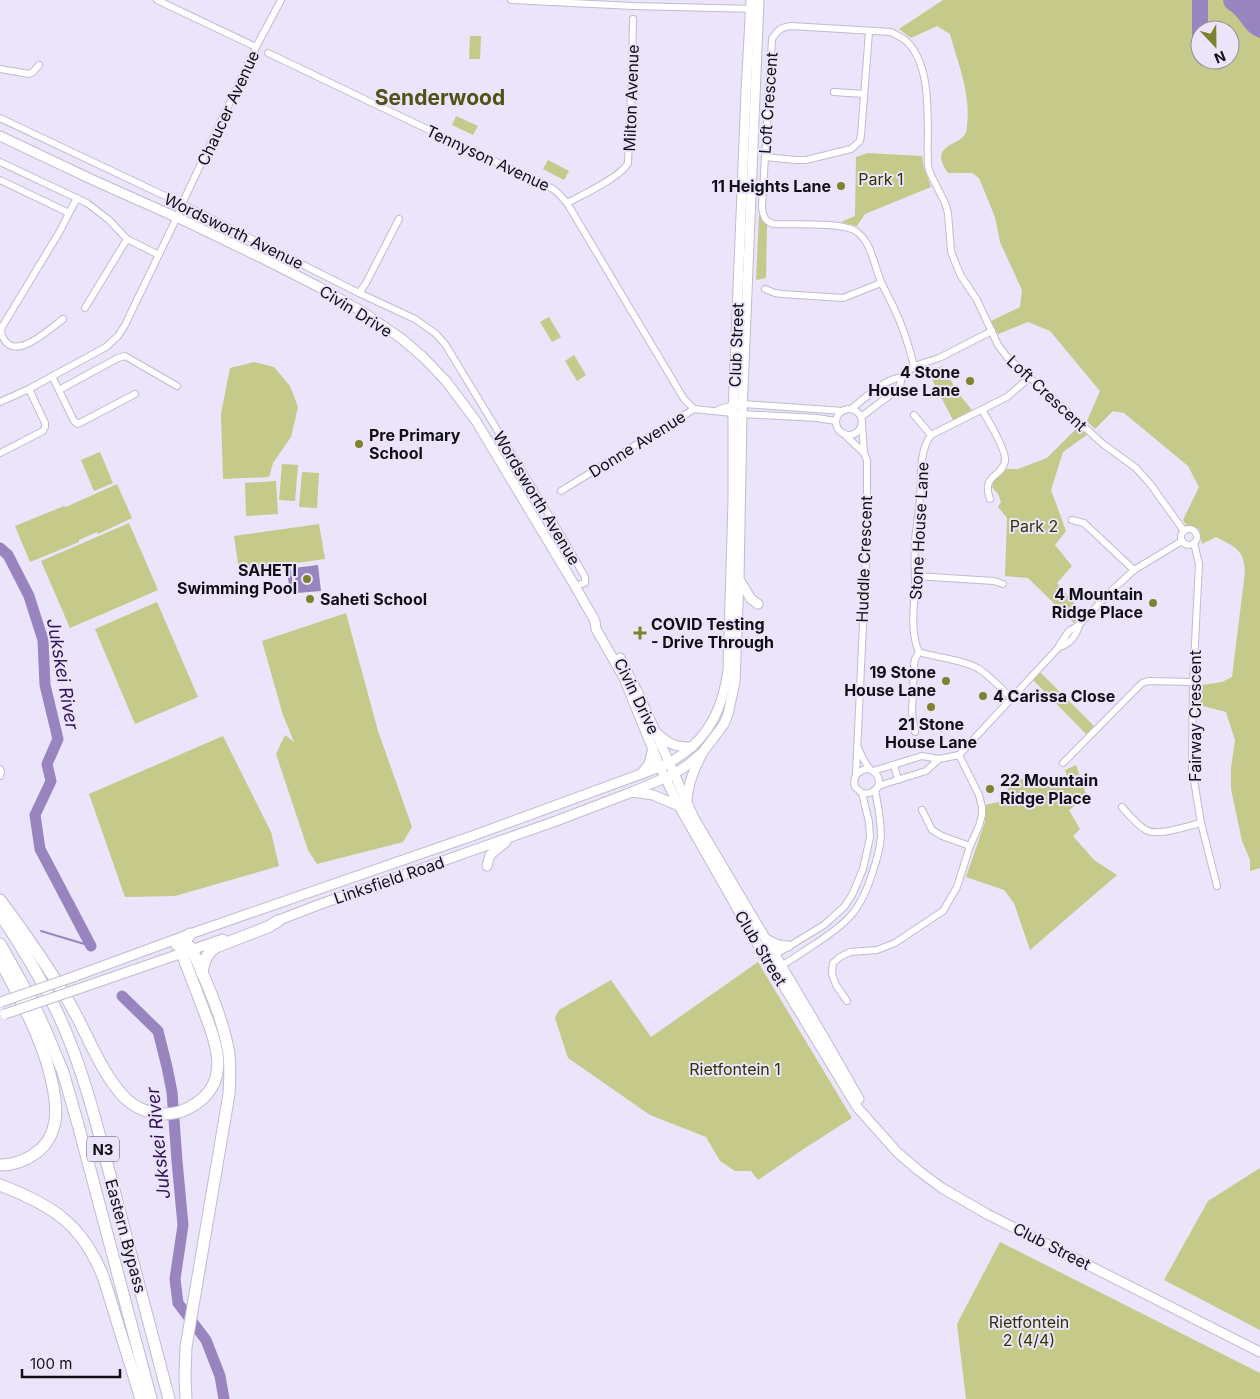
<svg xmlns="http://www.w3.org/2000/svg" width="1260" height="1399" viewBox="0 0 1260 1399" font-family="Inter,sans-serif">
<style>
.green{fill:#c5c989;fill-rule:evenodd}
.water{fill:#9885c0}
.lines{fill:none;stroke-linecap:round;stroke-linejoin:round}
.stream{stroke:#9885c0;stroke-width:2}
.river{stroke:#9885c0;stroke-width:11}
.street-casing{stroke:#c1bbd0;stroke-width:8}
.secondary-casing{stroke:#c1bbd0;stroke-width:11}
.highway-casing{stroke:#c1bbd0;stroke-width:13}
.street{stroke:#fff;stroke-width:6}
.secondary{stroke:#fff;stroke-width:9}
.highway{stroke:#fff;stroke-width:11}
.secondary-bridge-casing{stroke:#c1bbd0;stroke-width:11;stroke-linecap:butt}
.secondary-bridge{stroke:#fff;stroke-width:9}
.poi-dot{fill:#7f822c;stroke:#ebe4fa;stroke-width:2}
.labels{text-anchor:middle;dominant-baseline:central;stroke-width:4;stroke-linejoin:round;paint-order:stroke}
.shield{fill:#ebe4fa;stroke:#524f5a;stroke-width:1}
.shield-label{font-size:15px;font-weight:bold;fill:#110f16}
.street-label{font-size:16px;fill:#110f16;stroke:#ebe4fa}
.park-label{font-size:16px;fill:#323400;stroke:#ebe4fa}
.poi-label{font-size:16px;font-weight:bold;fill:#110f16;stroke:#ebe4fa;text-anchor:end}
.water-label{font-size:18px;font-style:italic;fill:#32135a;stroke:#ebe4fa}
.district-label{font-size:21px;font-weight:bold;fill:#505217;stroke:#ebe4fa}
</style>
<rect width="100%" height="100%" fill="#ebe4fa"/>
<!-- green -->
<g class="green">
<path d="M943,0H1260V868L1250,871V860L1242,841L1231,789V768L1235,740L1226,712L1199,705L1195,686L1222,682L1232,677L1245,572C1244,549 1235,547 1216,537L1202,544L1199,529L1187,526L1183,520L1199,487L1188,466L1124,413L1113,411L1095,429L1087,421L1100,391L1050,331L1028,322L998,334L991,321L1020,307L1022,290L1000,242L995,217L979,178L972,173H948C927,143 961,147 966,132C967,130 967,127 967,125C971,94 958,63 950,34L937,26L911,38L899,29ZM1200,30H1230V60H1200Z"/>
<polygon points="470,36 481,36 480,59 469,59"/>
<polygon points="456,116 478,126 473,135 452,125"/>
<polygon points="868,153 922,156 924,168 931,187 865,214 857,226 841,222 855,216 856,157"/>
<polygon points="548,160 569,171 564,180 543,169"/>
<polygon points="759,215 767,224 766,278 756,280"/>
<polygon points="549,317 561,337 552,342 540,322"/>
<polygon points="574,355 586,375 577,381 565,361"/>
<polygon points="254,362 274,367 290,386 298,407 291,437 273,463 269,477 223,479 221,414 230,368"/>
<polygon points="942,366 959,394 972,410 953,420 928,372"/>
<path d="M1077,428L1088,434L1063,452L1051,490L1066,531L1055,545L1072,566L1057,583L1083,614L1074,623L1028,578L1005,576L1007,518L998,507L1001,502L998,494L992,487C993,479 1001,474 1007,469H1018L1047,458Z"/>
<polygon points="100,452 113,483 94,491 81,460"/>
<polygon points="282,464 298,465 295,501 279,500"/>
<polygon points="302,472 319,473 317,508 299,507"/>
<polygon points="276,481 278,514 246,516 245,483"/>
<polygon points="117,484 132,518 98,534 97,532 79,540 79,542 30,562 15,526 64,506 66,507"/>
<polygon points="129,523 158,590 70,628 41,561"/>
<polygon points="319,524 325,559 239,571 234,536"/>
<polygon points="157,602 198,697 135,724 95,629"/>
<polygon points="346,613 378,731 412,827 403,842 317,864 308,850 276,754 285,735 294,742 283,715 262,641"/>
<polygon points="1040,672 1094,726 1086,734 1033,680"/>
<polygon points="223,736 271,832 279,866 175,896 125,897 89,794"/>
<polygon points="921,737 926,743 909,748 907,741"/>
<polygon points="1076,765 1087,797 1069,810 1080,829 1073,836 1094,860 1117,875 1030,950 1014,903 1004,890 966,877 985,822 985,805 1003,801 1013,776 1033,783 1067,777 1065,770"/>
<polygon points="758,962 852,1118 805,1148 758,1180 751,1171 735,1171 720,1161 706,1137 650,1115 568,1058 555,1018 559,1010 611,980 651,1037"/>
<polygon points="1260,1168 1260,1330 1164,1280 1208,1201"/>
<polygon points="1000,1242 1260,1373 1260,1399 966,1399 957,1324"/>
</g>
<!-- water -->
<g class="water">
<polygon points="1192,0 1208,0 1208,30 1200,30 1200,53 1195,52 1192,45"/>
<path d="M1223,0H1260V38C1245,33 1243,22 1233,13C1227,8 1224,8 1223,0Z"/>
<polygon points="318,565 321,591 297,593 294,568"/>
<polygon points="287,569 291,569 294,594 290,594"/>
</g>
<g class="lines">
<!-- stream -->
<polyline class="stream" points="41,931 91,946"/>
<!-- river -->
<g class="river">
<polyline points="0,548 8,555 29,596 43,640 45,685 58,739 47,764 51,781 35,815 40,849 91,946"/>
<polyline points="122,996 158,1031 167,1067 172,1092 177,1161 183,1225 175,1279 178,1303 206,1340 220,1376 224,1399"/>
</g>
<defs>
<g id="street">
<polyline points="157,0 256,47"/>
<polyline points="511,0 633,6 755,9"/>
<polyline points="268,53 494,161 539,182 553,189 559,194 567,203 684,399 694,409"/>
<polyline points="0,69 29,74 33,72 39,65"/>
<polyline points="834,92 864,94"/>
<polyline points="0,118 182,204 359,293 415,319 435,333 445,344 561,535 585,577 585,583 575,586"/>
<polyline points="765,157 796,160 806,160 851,149 860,141 861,135 869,32"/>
<polyline points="0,162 87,203 109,220 127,239 159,255"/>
<path d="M0,180L69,213L60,231L2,327C0,333 2,337 6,342C19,358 51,328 63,319"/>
<path d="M567,203C582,195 621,177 628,163L632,70L633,19"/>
<polyline points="69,213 77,198"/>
<polyline points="765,289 775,293 782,294 843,298 881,283"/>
<polyline points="359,293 366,283 399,219"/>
<polyline points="85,308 127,239"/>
<path d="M914,366C909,346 903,327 894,308C890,300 886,292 882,284C874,267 872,240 854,230C838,222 793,225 774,224C765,222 763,216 762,207L772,39C777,30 782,27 791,26L891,32C896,35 901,37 905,40C935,66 926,129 928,165L930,173L945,203L948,213L951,251L955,262L961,276L977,300L998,345L1007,357L1103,444L1136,468L1151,485L1184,531"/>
<polyline points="52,376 74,421 78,424 135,394"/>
<polyline points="902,377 914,366 939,358 992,331"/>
<polyline points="59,390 118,358 125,356 177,386"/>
<polyline points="0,402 29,389 106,347 118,336 125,325 177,217 182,204 256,47 281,0"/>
<circle cx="849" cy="422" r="13"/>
<polyline points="719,409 734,405 743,404 843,411"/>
<path d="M851,409C867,397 882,380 902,377"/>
<path d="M982,410C988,420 1007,451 1005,461C1002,478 981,474 990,499"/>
<polyline points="914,415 931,435"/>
<polyline points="861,417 894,392 900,385 902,377"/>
<polyline points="845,435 864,453"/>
<polyline points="0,453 43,431 45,427 45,423 29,389"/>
<polyline points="561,491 694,409 742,414 817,418 836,421"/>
<polyline points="1072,520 1084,523 1134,570"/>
<circle cx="1189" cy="537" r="8"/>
<polyline points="1194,543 1199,564 1193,682 1192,768 1201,823 1217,886"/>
<polyline points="915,576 994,581 1003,584"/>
<path d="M1059,647C1069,645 1077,635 1079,625"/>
<path d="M919,652C910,632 914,608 915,587C915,572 914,556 915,541C916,527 919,513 920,499C922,478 918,453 931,435L1007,397L1029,378"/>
<path d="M919,652C937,658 962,659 979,669C991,677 1001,688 1011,698"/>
<polyline points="915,732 912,713 914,665 915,659 919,652"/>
<path d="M858,748C861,754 865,764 870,769C873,772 876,772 878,777C882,788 872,795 862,793L855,787C852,776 859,769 870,769"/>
<polyline points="1063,763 1142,683 1148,681 1193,682"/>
<polyline points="894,765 898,780"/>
<polyline points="0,769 1,772 0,776"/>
<polyline points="873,771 922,756 939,759 959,755 1059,647 1060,644 1069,631 1079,625 1109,593 1134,570 1182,541"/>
<polyline points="856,774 867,539 867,460 864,453 862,425"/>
<polyline points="878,786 926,771 939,759"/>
<path d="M1122,807C1129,815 1137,825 1146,830C1158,837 1187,826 1201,823"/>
<polyline points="922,810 932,830 942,836 970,846"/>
<polyline points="773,956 824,925 844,907 852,895 863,869 870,837 869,822 862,793"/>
<path d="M779,967C790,961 801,953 812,946C846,924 861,912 873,871C877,859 880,848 881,837C881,821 878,805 875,790"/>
<polyline points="847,1001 836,985 832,974 833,963 840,957 850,952 877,950 895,943 943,911 957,887 970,846 979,826 982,815 982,807 979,795 959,755"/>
</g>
<g id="secondary">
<polyline points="0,136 93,180 187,222 264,259 319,287 363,312 402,339 423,357 446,381 476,421 575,586 595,621 596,629 624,678 660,767 679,806 766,959 774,970 857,1107 897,1152 919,1171 942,1188 987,1214 1260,1352"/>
<polyline points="739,579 751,599 758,604"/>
<polyline points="620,658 638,693 694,818 826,1041 859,1099"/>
<path d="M658,734C670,745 676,747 692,747"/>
<polyline points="641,774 649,764 653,748"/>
<polyline points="632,792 653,795 679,806"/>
<path d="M687,800C688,784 693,771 701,756"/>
<polyline points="487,866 490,855 506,842"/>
<polyline points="274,922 318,905 556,821 632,792 674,774 689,764 703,752 724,724 728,714 735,682 739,579 742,414 759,0"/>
<polyline points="766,939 778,945 788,946"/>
<path d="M73,977L190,934L475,835L660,767C703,748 722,715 728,670L733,501V412L746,92L751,0"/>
<polyline points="78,989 223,939"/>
</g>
<g id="highway">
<path d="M0,900C27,936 52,972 74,1011C89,1039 103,1076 126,1099C140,1112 161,1117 179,1112C188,1109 195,1105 202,1099C232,1073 212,1033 201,1003C195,987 188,970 182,953L183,945L190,934"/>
<path d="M0,914C22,947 42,980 59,1016C82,1066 96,1121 110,1175C130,1249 149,1324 169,1399"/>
<polyline points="0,944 32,1001 46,1031 63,1072 79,1128 151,1399"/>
<path d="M177,945L189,946L192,949C206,981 221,1014 228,1048C231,1063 230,1079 229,1094L186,1347L185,1376L186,1399"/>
<path d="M0,960C21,1001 44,1041 53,1087C55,1098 57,1110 55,1121C53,1134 46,1146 36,1153C25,1161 13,1165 0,1165"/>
<path d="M202,973C204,961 206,954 216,947L268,927L278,921"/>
<path d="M0,1185C52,1205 83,1224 104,1279L141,1399"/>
</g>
</defs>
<!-- street casing -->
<use href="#street" class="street-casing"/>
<!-- secondary casing -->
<use href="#secondary" class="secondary-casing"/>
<!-- highway casing -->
<use href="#highway" class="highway-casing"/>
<!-- street -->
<use href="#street" class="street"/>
<!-- secondary -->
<use href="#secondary" class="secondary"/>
<!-- highway -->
<use href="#highway" class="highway"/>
<defs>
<g id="secondary-bridge">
<polyline points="1,1002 73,977"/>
<polyline points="5,1014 78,989"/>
</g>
</defs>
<!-- secondary-bridge casing -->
<use href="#secondary-bridge" class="secondary-bridge-casing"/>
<!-- secondary-bridge -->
<use href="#secondary-bridge" class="secondary-bridge"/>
</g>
<!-- markers -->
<g class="poi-dot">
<circle cx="841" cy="186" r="5"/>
<circle cx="970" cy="381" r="5"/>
<circle cx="359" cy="444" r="5"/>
<circle cx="307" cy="579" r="5"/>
<circle cx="310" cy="599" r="5"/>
<circle cx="1153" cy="603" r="5"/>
<path d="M637.5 625.5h5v5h5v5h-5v5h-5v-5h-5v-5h5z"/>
<circle cx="946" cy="681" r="5"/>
<circle cx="983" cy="696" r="5"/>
<circle cx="931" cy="707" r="5"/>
<circle cx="990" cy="789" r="5"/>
</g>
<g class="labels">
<!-- shield labels -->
<rect class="shield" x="87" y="1136.5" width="32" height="25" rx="4"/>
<g class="shield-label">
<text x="103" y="1149">N3</text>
</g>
<!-- street labels -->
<g class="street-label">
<text transform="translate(631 98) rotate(-88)">Milton Avenue</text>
<text transform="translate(768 103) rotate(-86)">Loft Crescent</text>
<text transform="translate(228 108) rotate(-65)">Chaucer Avenue</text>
<text transform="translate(488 158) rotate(25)">Tennyson Avenue</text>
<text transform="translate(234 231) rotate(26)">Wordsworth Avenue</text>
<text transform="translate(356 311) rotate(32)">Civin Drive</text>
<text transform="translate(736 345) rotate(-88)">Club Street</text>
<text transform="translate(1047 393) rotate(43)">Loft Crescent</text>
<text transform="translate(637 444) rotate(-32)">Donne Avenue</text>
<text transform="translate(537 498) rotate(59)">Wordsworth Avenue</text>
<text transform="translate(919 531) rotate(-87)">Stone House Lane</text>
<text transform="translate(864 559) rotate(-88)">Huddle Crescent</text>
<text transform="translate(637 696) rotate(64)">Civin Drive</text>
<text transform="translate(1195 716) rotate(-90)">Fairway Crescent</text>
<text transform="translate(389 880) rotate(-19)">Linksfield Road</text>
<text transform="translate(761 948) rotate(59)">Club Street</text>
<text transform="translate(126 1236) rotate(75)">Eastern Bypass</text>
<text transform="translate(1052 1246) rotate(27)">Club Street</text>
</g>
<!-- park labels -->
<g class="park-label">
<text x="881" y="179">Park 1</text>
<text x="1034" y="526">Park 2</text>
<text x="735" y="1069">Rietfontein 1</text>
<text x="1029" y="1322">Rietfontein<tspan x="1029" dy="18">2 (4/4)</tspan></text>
</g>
<!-- poi labels -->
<g class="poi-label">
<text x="831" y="186">11 Heights Lane</text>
<text x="960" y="372">4 Stone<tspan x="960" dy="18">House Lane</tspan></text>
<text x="369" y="435" text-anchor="start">Pre Primary<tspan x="369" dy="18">School</tspan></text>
<text x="297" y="570">SAHETI<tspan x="297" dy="18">Swimming Pool</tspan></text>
<text x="1143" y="594">4 Mountain<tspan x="1143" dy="18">Ridge Place</tspan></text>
<text x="320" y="599" text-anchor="start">Saheti School</text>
<text x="651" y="624" text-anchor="start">COVID Testing<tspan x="651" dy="18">- Drive Through</tspan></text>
<text x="936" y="672">19 Stone<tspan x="936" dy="18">House Lane</tspan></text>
<text x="993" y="696" text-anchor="start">4 Carissa Close</text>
<text x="931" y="724" text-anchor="middle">21 Stone<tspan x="931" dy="18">House Lane</tspan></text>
<text x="1000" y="780" text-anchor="start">22 Mountain<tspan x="1000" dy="18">Ridge Place</tspan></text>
</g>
<!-- water labels -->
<g class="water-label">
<text transform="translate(63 674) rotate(80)">Jukskei River</text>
<text transform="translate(158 1143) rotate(-96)">Jukskei River</text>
</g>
<!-- district labels -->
<g class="district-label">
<text x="440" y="97">Senderwood</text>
</g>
</g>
<!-- north arrow -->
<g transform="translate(1215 45) rotate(158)"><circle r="24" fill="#ebe4fa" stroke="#948f9f"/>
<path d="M0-4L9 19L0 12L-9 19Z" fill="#7f822c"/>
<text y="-8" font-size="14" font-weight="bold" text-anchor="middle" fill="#110f16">N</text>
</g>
<!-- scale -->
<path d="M22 1369v8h98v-8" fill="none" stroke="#110f16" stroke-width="2.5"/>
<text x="30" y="1369" font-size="15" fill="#110f16" stroke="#ebe4fa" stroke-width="4" paint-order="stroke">100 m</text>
</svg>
